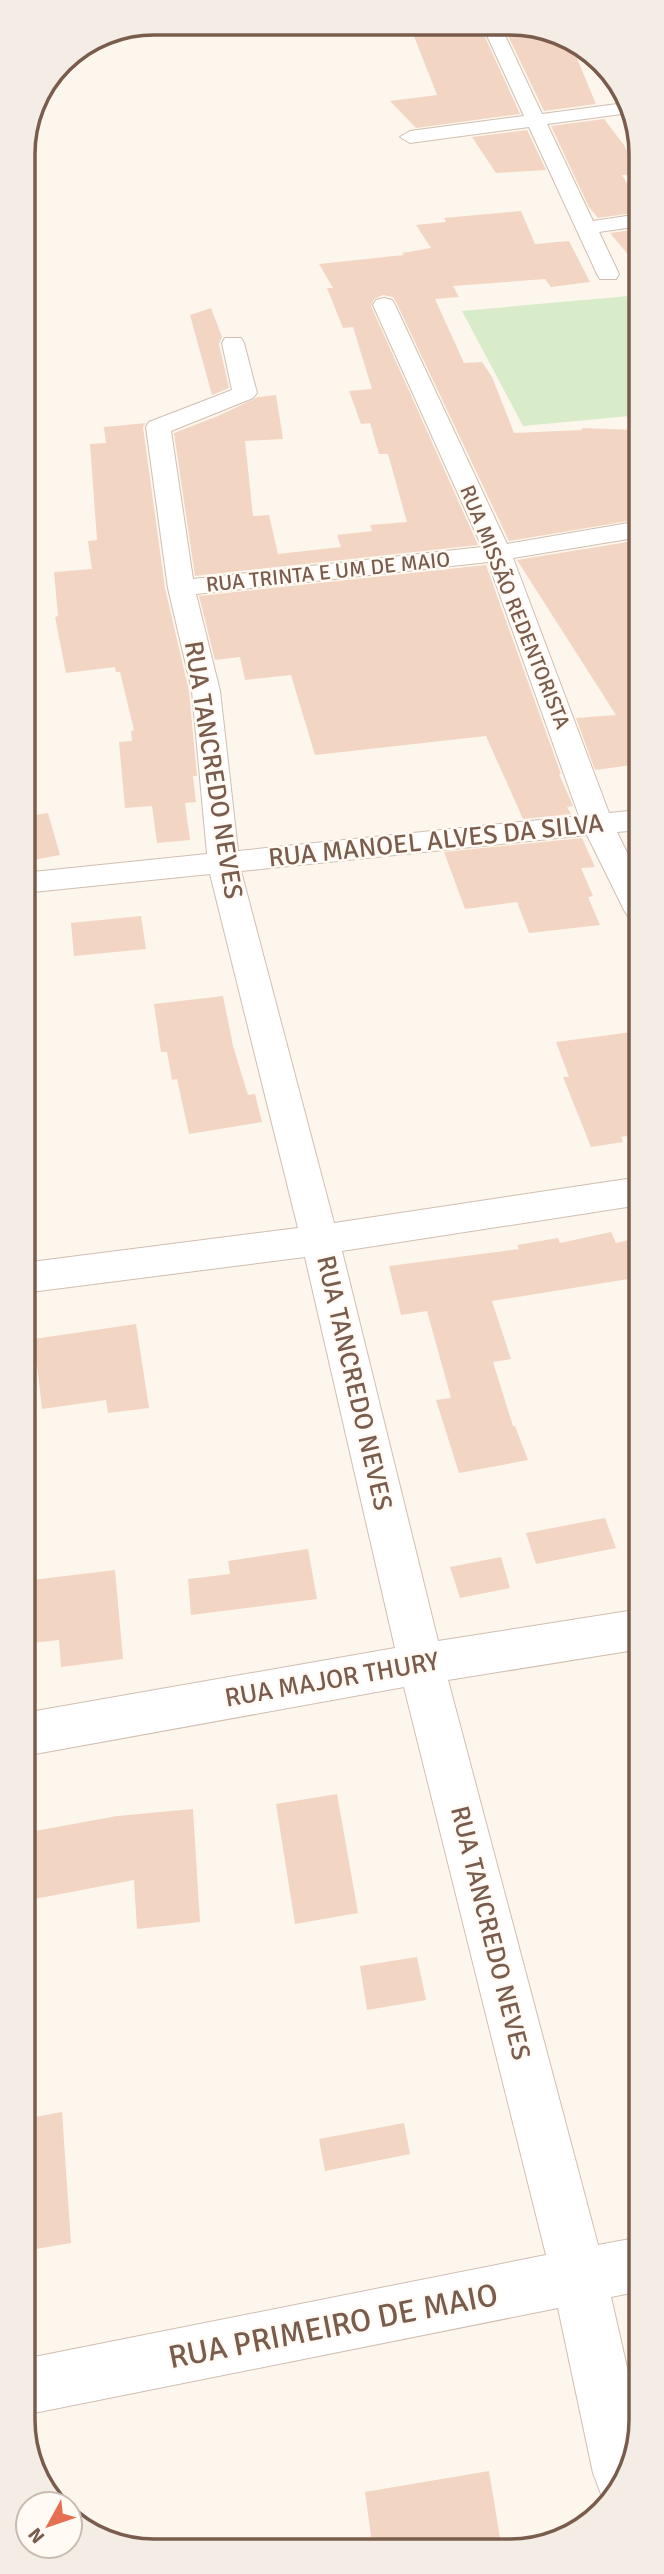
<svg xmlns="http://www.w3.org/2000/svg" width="664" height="2574" viewBox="0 0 664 2574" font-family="Signika,sans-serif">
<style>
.green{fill:#d8ecc9}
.building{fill:#f3d5c3}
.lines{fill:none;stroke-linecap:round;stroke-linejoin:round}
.street-casing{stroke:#d1beb0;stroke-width:2}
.street{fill:#fff;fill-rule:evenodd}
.labels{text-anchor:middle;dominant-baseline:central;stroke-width:5;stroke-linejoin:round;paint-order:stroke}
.far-street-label{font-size:21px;fill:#7a5c4d;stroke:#fffaf3}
.street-label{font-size:26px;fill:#7a5c4d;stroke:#fffaf3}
.near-street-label{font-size:32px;fill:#7a5c4d;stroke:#fffaf3}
.rim{fill:none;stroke:#7a5c4d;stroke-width:3.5}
</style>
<rect width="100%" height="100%" fill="#fdf6ec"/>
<!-- green -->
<polygon class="green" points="640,295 640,415 523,426 462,311"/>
<!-- building -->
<g class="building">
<polygon points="410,26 480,26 520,114 416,128 390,101 437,95"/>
<polygon points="504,27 544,27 571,44 596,104 544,111"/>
<polygon points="604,119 624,145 639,174 622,175 640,205 640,212 598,218 589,207 551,126"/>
<polygon points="527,130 546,170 496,173 472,137"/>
<polygon points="521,211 535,244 569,241 590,282 551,287 545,279 453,286 459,297 435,299 464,363 482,362 492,377 514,433 582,430 582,428 635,430 640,462 640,519 509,541 397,304 393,297 383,295 374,299 371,306 478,545 195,576 174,433 218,416 258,397 276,395 283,439 245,441 253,516 269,515 278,554 341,547 337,535 372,531 370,525 407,522 388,454 379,454 370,423 361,424 349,391 372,389 353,327 343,328 327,288 333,288 319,264 404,255 402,253 431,248 416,225 446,222 444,218"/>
<polygon points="640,229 640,269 610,233"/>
<polygon points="211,308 222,337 219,344 229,388 212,395 190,315"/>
<polygon points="146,423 143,427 165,588 189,691 197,776 193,776 196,802 185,803 190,840 157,843 152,806 125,808 119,742 132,741 131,731 134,730 120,672 116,672 115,667 66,673 55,617 58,616 54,572 92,569 88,541 97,540 90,444 106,443 104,427"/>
<polygon points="640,540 640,764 595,770 576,718 616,715 517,560"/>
<polygon points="486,565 561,774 559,774 573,806 567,807 571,814 523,819 486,736 315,755 291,675 245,680 240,657 215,660 199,596"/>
<polygon points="48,813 60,855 23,862 23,817"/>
<polygon points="582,838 595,867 581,868 593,896 588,897 600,925 529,933 517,902 465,909 444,852"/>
<polygon points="141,916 146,949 74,956 71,923"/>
<polygon points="223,996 233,1046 248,1095 255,1094 262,1122 189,1134 177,1079 172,1080 167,1052 161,1052 154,1004"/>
<polygon points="640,1031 640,1134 621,1137 623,1142 591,1147 563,1077 569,1077 556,1042"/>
<polygon points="611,1232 616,1243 641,1237 641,1277 492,1301 511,1359 493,1362 513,1426 515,1426 528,1460 459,1473 436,1400 451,1398 427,1311 401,1315 389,1266 519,1249 517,1245 558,1238 560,1243"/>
<polygon points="136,1324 149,1408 108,1413 106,1400 42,1409 34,1339"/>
<polygon points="605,1518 616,1548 536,1564 526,1533"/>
<polygon points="308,1549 317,1599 191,1615 188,1579 230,1574 228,1561"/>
<polygon points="501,1557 510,1588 460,1598 450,1567"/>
<polygon points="115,1570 123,1659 61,1667 59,1640 24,1644 24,1581"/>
<polygon points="337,1794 358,1913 295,1924 276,1804"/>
<polygon points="193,1809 200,1922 137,1929 134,1880 24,1901 24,1833 117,1816"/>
<polygon points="417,1957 426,2000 367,2010 360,1966"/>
<polygon points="62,2112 71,2243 24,2251 24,2119"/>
<polygon points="404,2123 410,2154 325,2171 319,2139"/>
<polygon points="489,2471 502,2550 373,2550 365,2492"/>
</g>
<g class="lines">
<defs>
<g id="street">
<polygon points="483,27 501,27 542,114 625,103 629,113 547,124 593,221 640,214 640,226 599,232 619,274 616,279 600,279 597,274 529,127 410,143 400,137 410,131 524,116"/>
<path d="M384,298L392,300L395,305L507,544L640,521V537L513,558L609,813L640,810V830L617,832L640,879V921L629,918L624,910L587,835L241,871L334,1223L640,1177V1205L342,1251L438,1641L641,1609V1649L448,1680L598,2245L641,2237V2291L611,2297L641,2429L612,2498L601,2494L593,2473L558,2308L24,2415V2359L546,2255L404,1687L24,1756V1713L395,1648L305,1257L23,1293V1263L298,1228L210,874L23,893V873L207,854L192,691L168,588L146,427L149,422L232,390L222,343L225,338H241L244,343L257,393L253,398L171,431L193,579L482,547L373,305L376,300ZM488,562L579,816L238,851L220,691L196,594Z"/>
</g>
</defs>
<!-- street casing -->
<use href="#street" class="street-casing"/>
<!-- street -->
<use href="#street" class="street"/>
</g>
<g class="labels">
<!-- far-street labels -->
<g class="far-street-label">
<text transform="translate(328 572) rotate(-6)">RUA TRINTA E UM DE MAIO</text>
<text transform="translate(515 607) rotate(68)">RUA MISSÃO REDENTORISTA</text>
</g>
<!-- street labels -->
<g class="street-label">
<text transform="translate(213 770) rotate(81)">RUA TANCREDO NEVES</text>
<text transform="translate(436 841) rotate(-6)">RUA MANOEL ALVES DA SILVA</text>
<text transform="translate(354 1383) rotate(77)">RUA TANCREDO NEVES</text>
<text transform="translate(332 1680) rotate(-10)">RUA MAJOR THURY</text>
<text transform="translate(490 1933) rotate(76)">RUA TANCREDO NEVES</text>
</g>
<!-- near-street labels -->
<g class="near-street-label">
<text transform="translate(333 2326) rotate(-11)">RUA PRIMEIRO DE MAIO</text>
</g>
</g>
<!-- crop -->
<path d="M0 0H664V2574H0ZM154 35H510A119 119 0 0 1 629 154V2420A119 119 0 0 1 510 2539H154A119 119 0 0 1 35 2420V154A119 119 0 0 1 154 35Z" fill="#f4ede6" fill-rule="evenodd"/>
<path class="rim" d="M154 35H510A119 119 0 0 1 629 154V2420A119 119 0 0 1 510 2539H154A119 119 0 0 1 35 2420V154A119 119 0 0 1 154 35Z"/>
<!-- north arrow -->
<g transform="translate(49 2525) rotate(230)"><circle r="33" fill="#fffaf3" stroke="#cabbb1" stroke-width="2"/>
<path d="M0-5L12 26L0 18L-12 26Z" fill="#e76f51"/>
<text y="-10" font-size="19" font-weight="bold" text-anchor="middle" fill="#7a5c4d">N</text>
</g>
</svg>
